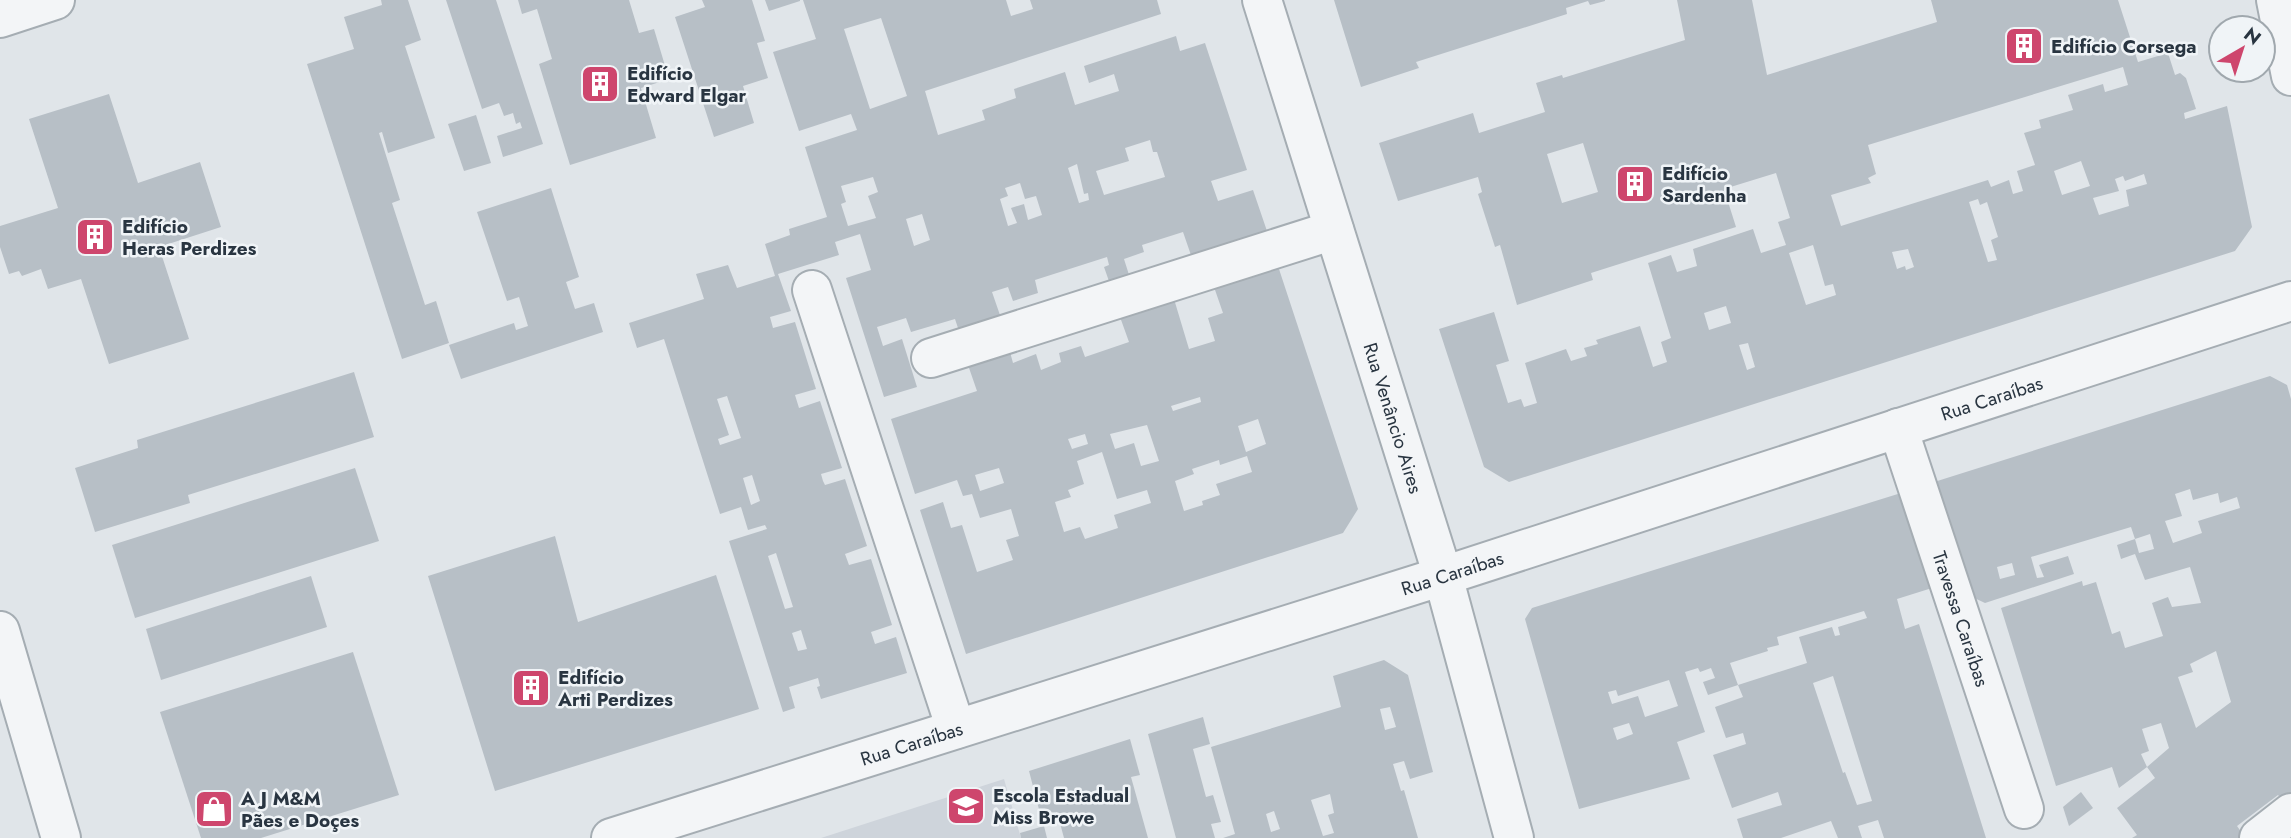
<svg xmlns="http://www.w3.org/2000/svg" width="2291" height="838" viewBox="0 0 2291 838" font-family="Jost,sans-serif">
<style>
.built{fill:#ced4db}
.building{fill:#b7bfc6;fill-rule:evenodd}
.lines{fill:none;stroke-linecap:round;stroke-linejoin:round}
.minor-casing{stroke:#a5adb3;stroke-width:42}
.minor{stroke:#f3f5f7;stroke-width:38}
.labels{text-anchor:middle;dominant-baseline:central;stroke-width:5;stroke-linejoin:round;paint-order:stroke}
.poi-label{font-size:19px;font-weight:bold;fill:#293541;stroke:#f0f4f7;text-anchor:start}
.street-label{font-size:19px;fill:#293541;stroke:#f0f4f7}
</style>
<rect width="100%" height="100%" fill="#e0e5e9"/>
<!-- built -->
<polygon class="built" points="1004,779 1021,838 821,838"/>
<!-- building -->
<g class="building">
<polygon points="381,0 408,0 421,40 405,46 435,138 388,153 382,132 379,133 400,200 392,203 425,305 436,301 449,343 402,359 307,64 354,49 344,17 382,5"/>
<polygon points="446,0 496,0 543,144 503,157 497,136 522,128 520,122 516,124 513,113 504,116 499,103 482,109"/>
<polygon points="518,0 629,0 639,33 654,29 669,79 641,88 656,138 570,165 539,64 552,59 537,9 522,14"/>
<polygon points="702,0 752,0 765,41 757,43 768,78 743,86 754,123 714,137 675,17 705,7"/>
<polygon points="765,0 800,0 800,1 769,11"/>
<path d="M803,0H1006L1011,16L1033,9L1030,0H1157L1161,14L925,91L938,135L985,120L982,110L1016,98L1014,89L1065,72L1075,105L1119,91L1114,74L1089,83L1084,66L1176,36L1180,51L1205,43L1247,170L1211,181L1218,201L1253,190L1268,234L1192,258L1183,232L1142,245L1144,252L1124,259L1130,278L1110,284L1104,267L1109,265L1107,257L1035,280L1038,293L1013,301L1008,287L992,292L1001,318L959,331L955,319L911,332L906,318L877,327L883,346L902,339L917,387L884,397L846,278L871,270L860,234L835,242L839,255L778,274L791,311L770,317L773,328L795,322L816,389L795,395L799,408L820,401L842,468L821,474L823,481L825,485L845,479L867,546L845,554L849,565L871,559L892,625L871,632L875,644L896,637L907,673L821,699L817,687L820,686L818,678L789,687L795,708L783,712L729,541L767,529L765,525L748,530L741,507L720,514L664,339L637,348L629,323L704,299L696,274L728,265L737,288L775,276L765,244L790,235L789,229L827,217L805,147L857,130L851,114L799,131L773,52L816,39ZM881,18L907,96L870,109L844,29ZM1150,140L1153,152H1157L1165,177L1104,195L1096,171L1129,161L1125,148ZM1077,164L1084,194L1088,193L1089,200L1079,203L1068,168ZM873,177L878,192L868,196L876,218L848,226L841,204L846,202L841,186ZM1020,183L1025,199L1036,196L1042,215L1028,220L1024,204L1011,208L1017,223L1008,226L1000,199L1008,196L1005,188ZM922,214L930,240L914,246L906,219ZM727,396L741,438L720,445L718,439L729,435L717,399ZM752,475L760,501L751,505L743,478ZM776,553L793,607L785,609L768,556ZM801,630L807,649L798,651L792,633Z"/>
<polygon points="1334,0 1605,0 1605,1 1590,5 1588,1 1566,8 1567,14 1416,62 1419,68 1361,87"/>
<path d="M1677,0H1752L1767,75L1937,22L1931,0H2118L2138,62L2168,53L2175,75L2180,73L2186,78L2196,109L2184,113L2185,119L2227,106L2252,227L2235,251L1509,482L1484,467L1439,329L1494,312L1509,361L1496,365L1508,403L1521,399L1524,407L1537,403L1525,363L1566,349L1571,361L1587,356L1584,348L1598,344L1596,340L1640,326L1653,367L1667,362L1661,342L1671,338L1648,263L1671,255L1677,272L1697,266L1693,249L1753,229L1761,253L1786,245L1778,222L1790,218L1776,173L1724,189L1736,227L1591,273L1593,280L1517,305L1500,245L1495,247L1478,194L1482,192L1478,177L1398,201L1379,143L1473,113L1479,133L1545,112L1536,83L1562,75L1563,78L1685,40ZM2123,67L2128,85L2105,92L2103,84L2068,95L2073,110L2039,120L2041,128L2024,133L2035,165L2017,171L2023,191L2013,194L2009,180L1991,187L1988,180L1841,226L1831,195L1871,183L1868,178L1876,174L1868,145ZM1583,143L1598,192L1562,203L1547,154ZM2081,161L2090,186L2062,195L2054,171ZM2144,174L2147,184L2126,190L2129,206L2099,215L2093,198L2119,191L2115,179L2123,176L2125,181ZM1978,199L1980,205L1987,202L1998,237L1991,240L1997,260L1988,262L1969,202ZM1813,245L1825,286L1833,284L1836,295L1806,305L1789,253ZM1908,249L1914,267L1906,270L1905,266L1897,269L1892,252ZM1726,306L1731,323L1709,330L1704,313ZM1748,343L1755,367L1747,370L1739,345Z"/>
<polygon points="109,94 138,183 200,162 221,227 159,247 189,339 109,364 81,279 48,289 41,269 22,276 19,271 9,274 0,247 0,226 58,208 29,119"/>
<polygon points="476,115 491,163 464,171 448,124"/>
<polygon points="551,188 579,277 566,282 575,309 594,303 603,332 461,379 449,345 514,323 516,330 528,326 519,297 507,301 477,212"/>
<path d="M1278,266L1358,509L1343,533L966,654L920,510L943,502L951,528L962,525L977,572L1013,560L1006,540L1019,536L1011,509L980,518L972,494L963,496L957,480L915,494L891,419L977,391L968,365L1010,352L1013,363L1036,354L1041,370L1061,362L1059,353L1081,346L1085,357L1129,342L1120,317L1174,299L1189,349L1215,341L1208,318L1223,313L1214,287ZM1200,397L1201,402L1173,411L1171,406ZM1258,419L1266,444L1246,452L1238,426ZM1147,425L1159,461L1141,466L1134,443L1115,449L1110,434ZM1085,434L1088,444L1072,449L1068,439ZM1102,452L1117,499L1147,490L1151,503L1114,515L1118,528L1085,539L1080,527L1064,532L1055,502L1071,497L1068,490L1084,484L1077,461ZM1247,456L1252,472L1216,484L1220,495L1202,501L1203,505L1184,511L1175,481L1194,474L1192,469L1219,460L1220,465ZM999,468L1004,483L980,491L975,475Z"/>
<polygon points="354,372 374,437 188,495 190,503 95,532 75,468 138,448 137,440"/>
<path d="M2270,376L2287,385L2291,399V838H2132L2137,835L2117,808L2155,778L2147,767L2119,788L2112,767L2056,786L2001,608L2082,581L2083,586L2096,582L2112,634L2120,631L2125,648L2163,636L2152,603L2168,597L2172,607L2201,603L2190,567L2145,580L2135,554L2121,559L2117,545L2135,539L2131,527L2031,557L2037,578L2044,577L2039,565L2068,556L2074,574L1985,603L1968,595L1931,483ZM2190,489L2193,500L2218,493L2220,503L2237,497L2240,508L2198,521L2202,533L2173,543L2165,521L2182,516L2175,494ZM2150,534L2154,549L2139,553L2135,539ZM2012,563L2015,575L2000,579L1997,567ZM2216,651L2231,702L2196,728L2178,677L2193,672L2190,664ZM2161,723L2169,748L2147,767L2141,754L2149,751L2142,729ZM2278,795L2283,801L2242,833L2237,826Z"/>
<polygon points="355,468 379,541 135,618 112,545"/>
<path d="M1901,493L1932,588L1897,599L1905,629L1919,624L1986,838H1884L1878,820L1858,826L1862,838H1838L1831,821L1781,838H1743L1737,819L1782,805L1778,792L1732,808L1713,755L1746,744L1743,733L1726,738L1715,707L1743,697L1738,685L1807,663L1799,637L1832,627L1835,636L1840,635L1838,627L1867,618L1864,611L1777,637L1779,645L1767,648L1768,651L1730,663L1738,685L1708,695L1703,682L1715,678L1711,668L1700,672L1698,668L1685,672L1705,732L1677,742L1690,779L1579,809L1525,619L1532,608ZM1833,676L1872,801L1857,805L1845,772L1843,773L1813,683ZM1669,680L1678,706L1645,717L1638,696L1612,704L1608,692L1616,690L1618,696ZM1629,723L1633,734L1617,740L1613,728Z"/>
<polygon points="555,536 578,622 716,575 759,709 495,791 428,576"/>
<polygon points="311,576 327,627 161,680 146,629"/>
<polygon points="353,652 399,795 261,838 201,838 160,712"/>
<path d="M1384,660L1408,675L1433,772L1410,779L1404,761L1393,764L1401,791L1404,790L1418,838H1223L1235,834L1211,747L1341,707L1333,676ZM1390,707L1396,727L1385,730L1380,709ZM1330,794L1334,813L1328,815L1334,833L1323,836L1311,800ZM1274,811L1280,829L1271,832L1266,814Z"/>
<polygon points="1203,717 1210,744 1193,749 1206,797 1213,795 1221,822 1211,824 1215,838 1176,838 1148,734"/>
<polygon points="1130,739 1140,775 1131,777 1148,838 1064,838 1057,812 1041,817 1029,771"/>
<polygon points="2081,792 2093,808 2069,826 2063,807"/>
<polygon points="1044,826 1047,838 1021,838 1020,833"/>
</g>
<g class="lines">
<defs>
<g id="minor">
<path id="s1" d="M1262,0L1443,576L1514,838"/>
<polyline points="2276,0 2291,76"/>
<polyline points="0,18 55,0"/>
<polyline points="812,290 956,729"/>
<polyline points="931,358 1334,230"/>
<path id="s2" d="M1898,428L2024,809"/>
<polyline points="0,631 61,838"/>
<path id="s3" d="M611,838L1443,576L2291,301"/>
<polyline points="2259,838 2291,813"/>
</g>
</defs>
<!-- minor casing -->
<use href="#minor" class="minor-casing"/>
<!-- minor -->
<use href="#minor" class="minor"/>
</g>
<!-- icons -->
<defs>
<symbol id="building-square" viewBox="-11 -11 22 22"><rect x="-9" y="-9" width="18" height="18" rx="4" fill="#ce466d" stroke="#f0f4f7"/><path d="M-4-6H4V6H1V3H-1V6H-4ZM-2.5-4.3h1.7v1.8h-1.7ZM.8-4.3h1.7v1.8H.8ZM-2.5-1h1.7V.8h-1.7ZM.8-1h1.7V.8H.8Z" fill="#fff"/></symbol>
<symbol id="school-square" viewBox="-11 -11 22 22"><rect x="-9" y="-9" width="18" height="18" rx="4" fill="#ce466d" stroke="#f0f4f7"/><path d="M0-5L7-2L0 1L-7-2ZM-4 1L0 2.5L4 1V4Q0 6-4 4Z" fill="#fff"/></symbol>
<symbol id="shop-square" viewBox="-11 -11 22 22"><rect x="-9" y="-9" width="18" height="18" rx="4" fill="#ce466d" stroke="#f0f4f7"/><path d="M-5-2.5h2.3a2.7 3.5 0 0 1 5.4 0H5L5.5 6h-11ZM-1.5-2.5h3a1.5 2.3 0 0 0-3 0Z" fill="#fff"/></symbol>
</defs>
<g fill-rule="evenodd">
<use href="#building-square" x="2002" y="24" width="44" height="44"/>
<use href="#building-square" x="578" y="62" width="44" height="44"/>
<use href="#building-square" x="1613" y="162" width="44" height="44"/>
<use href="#building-square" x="73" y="215" width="44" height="44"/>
<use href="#building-square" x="509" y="666" width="44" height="44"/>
<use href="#school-square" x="944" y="784" width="44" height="44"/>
<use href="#shop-square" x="192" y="787" width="44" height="44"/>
</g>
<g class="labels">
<!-- poi labels -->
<g class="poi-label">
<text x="2051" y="46">Edifício Corsega</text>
<text x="627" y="73">Edifício<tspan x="627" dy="22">Edward Elgar</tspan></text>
<text x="1662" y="173">Edifício<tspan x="1662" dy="22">Sardenha</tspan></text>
<text x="122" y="226">Edifício<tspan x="122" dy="22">Heras Perdizes</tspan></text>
<text x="558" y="677">Edifício<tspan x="558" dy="22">Arti Perdizes</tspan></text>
<text x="993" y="795">Escola Estadual<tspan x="993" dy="22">Miss Browe</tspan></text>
<text x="241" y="798">A J M&amp;M<tspan x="241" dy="22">Pães e Doçes</tspan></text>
</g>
<!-- street labels -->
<g class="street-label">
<text stroke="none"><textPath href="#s3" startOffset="1449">Rua Caraíbas</textPath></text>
<text stroke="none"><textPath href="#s1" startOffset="438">Rua Venâncio Aires</textPath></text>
<text stroke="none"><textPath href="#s3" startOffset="882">Rua Caraíbas</textPath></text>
<text stroke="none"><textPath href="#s2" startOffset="201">Travessa Caraíbas</textPath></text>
<text stroke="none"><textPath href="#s3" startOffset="315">Rua Caraíbas</textPath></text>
</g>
</g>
<!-- north arrow -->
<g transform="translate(2242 49) rotate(39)"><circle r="33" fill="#f0f4f7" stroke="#a0a8ae" stroke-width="2"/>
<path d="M0-5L12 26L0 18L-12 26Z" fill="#ce466d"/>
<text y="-10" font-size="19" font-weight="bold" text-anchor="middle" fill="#293541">N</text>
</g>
</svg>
